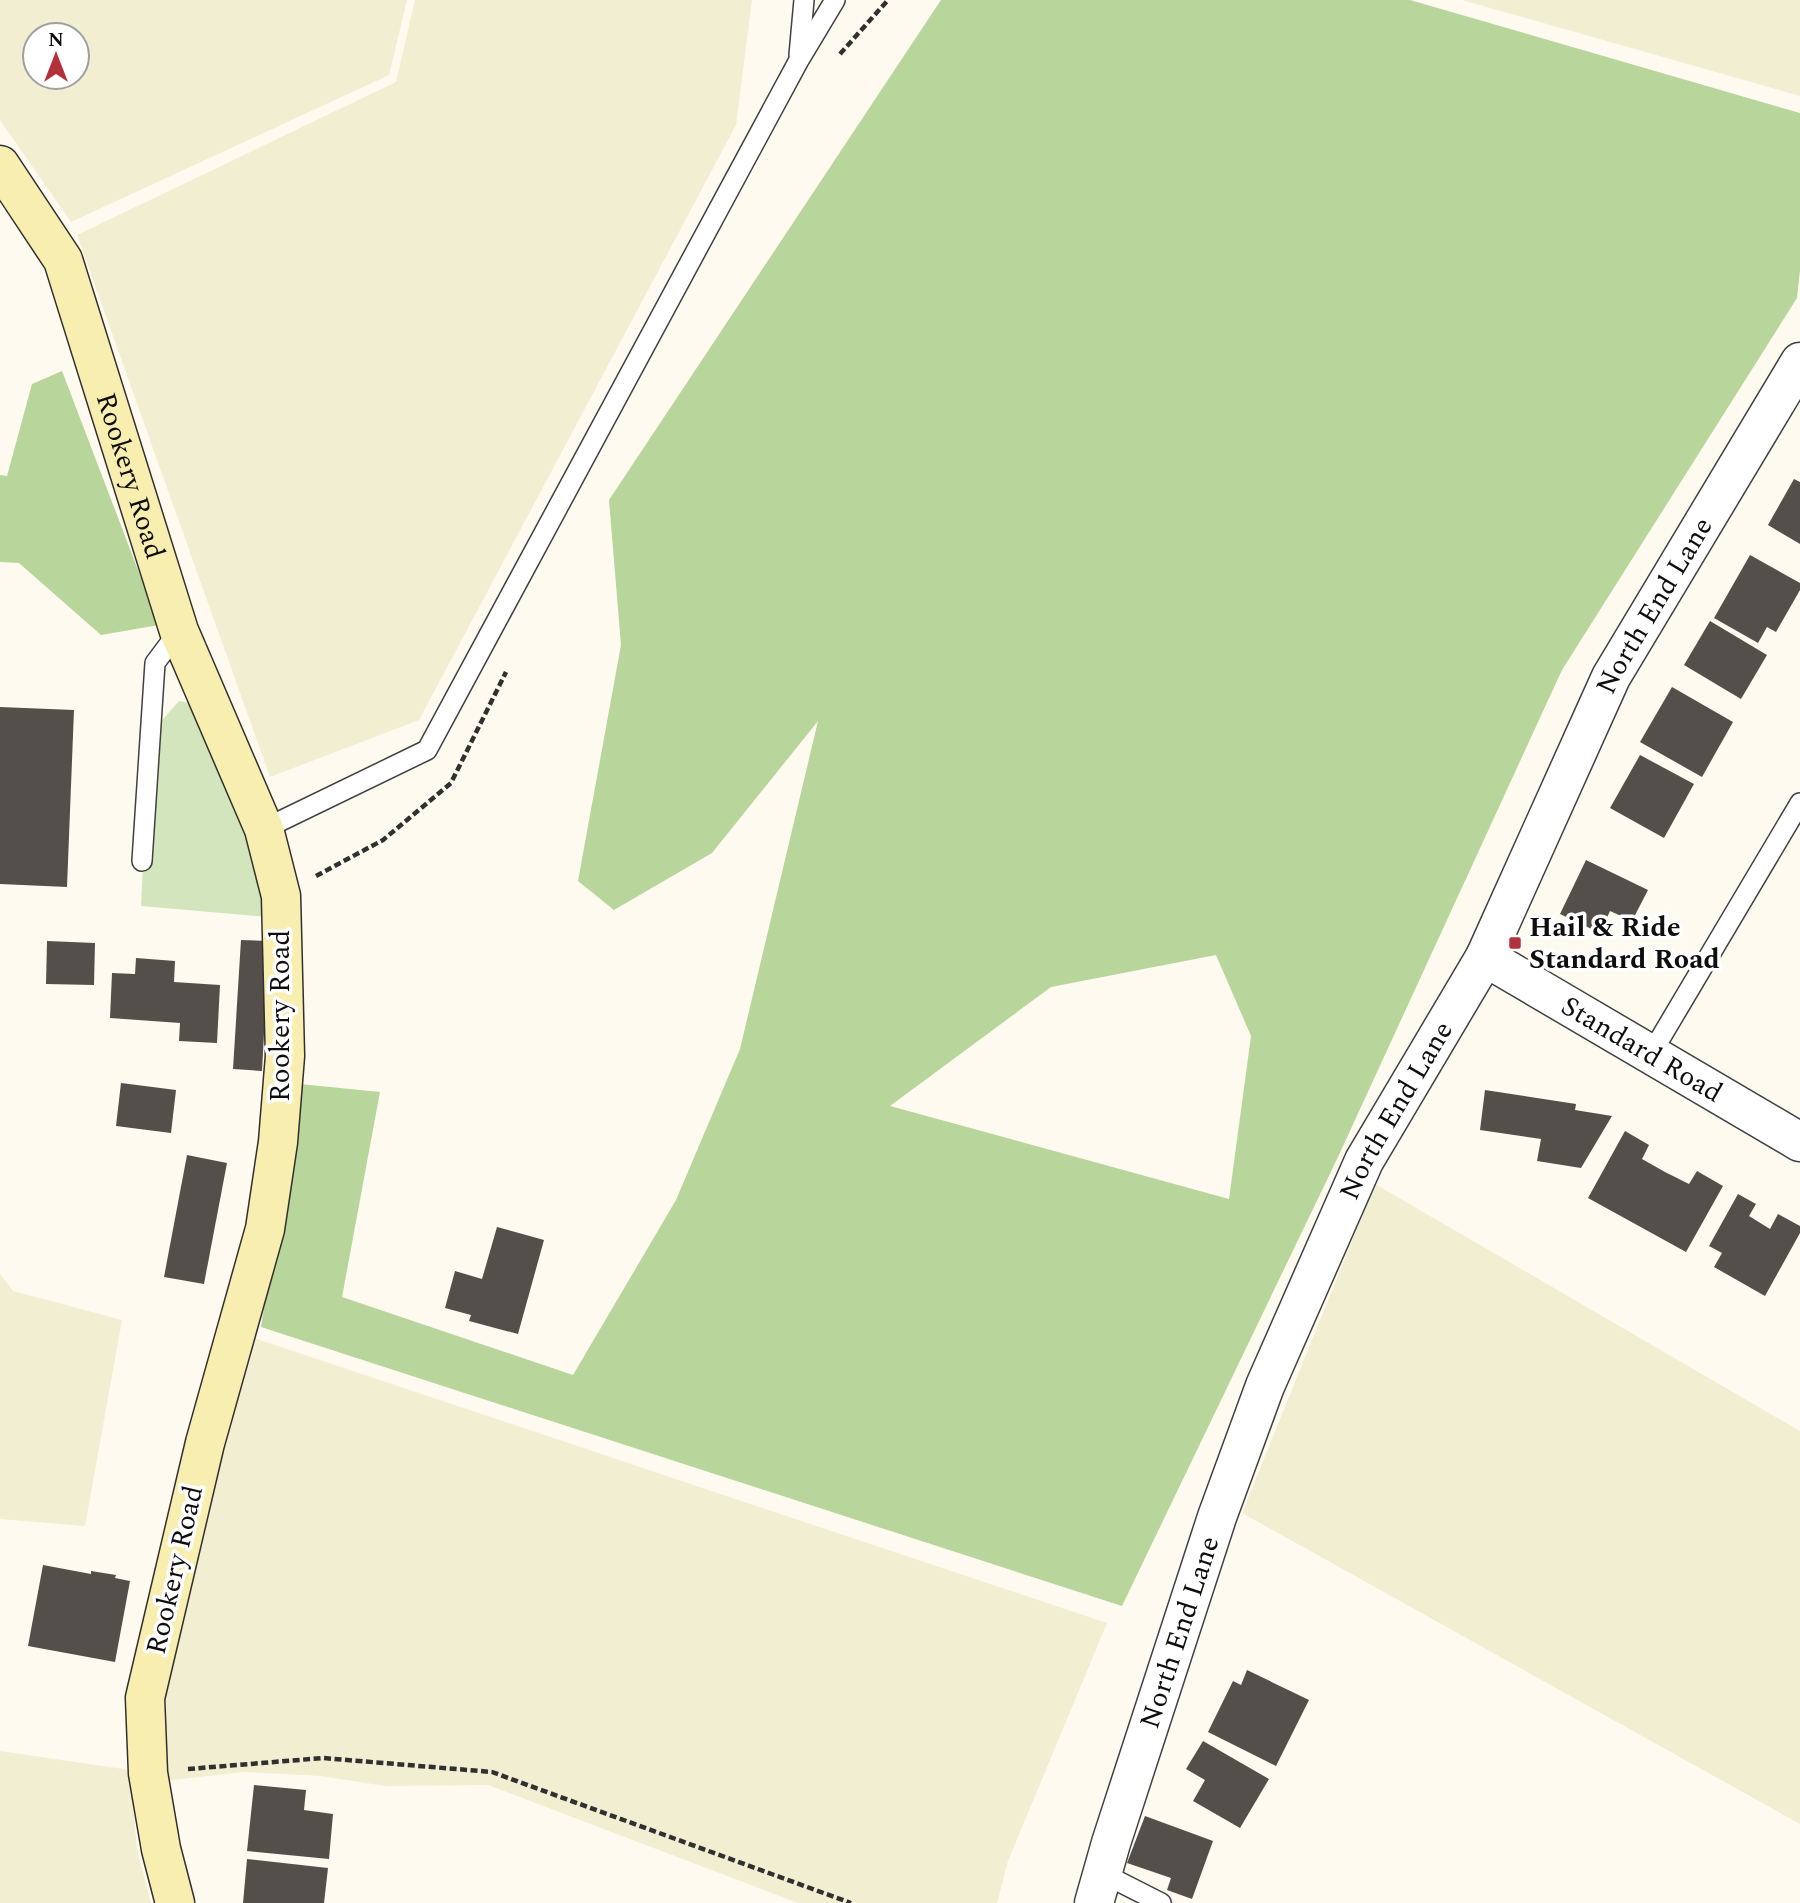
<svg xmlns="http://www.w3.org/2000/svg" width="1800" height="1903" viewBox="0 0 1800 1903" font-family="Spectral,serif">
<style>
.farmland{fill:#f2eed1;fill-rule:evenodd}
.green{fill:#d3e5bc}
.forest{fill:#b8d59c;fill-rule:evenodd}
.building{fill:#554f4b}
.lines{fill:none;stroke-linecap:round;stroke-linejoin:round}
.lane-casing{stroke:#414141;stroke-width:22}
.street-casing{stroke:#414141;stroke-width:41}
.secondary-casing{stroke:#303030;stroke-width:41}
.path{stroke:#303030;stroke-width:4.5;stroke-dasharray:7 3.5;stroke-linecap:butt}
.lane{stroke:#fff;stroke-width:19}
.street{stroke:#fff;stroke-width:38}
.secondary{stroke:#f8eeb0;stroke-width:38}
.poi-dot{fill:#b2313c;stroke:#fff;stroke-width:2.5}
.labels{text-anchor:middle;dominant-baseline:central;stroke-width:7;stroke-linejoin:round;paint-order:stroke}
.street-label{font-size:28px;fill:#0e0e0e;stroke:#fff}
.poi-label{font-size:28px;font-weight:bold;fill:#0e0e0e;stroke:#fff;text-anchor:start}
</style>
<rect width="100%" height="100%" fill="#fefaef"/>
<!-- farmland -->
<g class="farmland">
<path d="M0,0H407L389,75L71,222L0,120ZM35,35H77V77H35Z"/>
<polygon points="415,0 752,0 736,125 419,720 270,777 77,235 396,82"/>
<polygon points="1462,0 1800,0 1800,96"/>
<polygon points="1375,1184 1800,1431 1800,1824 1242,1513"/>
<polygon points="0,1274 13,1291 122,1320 85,1526 0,1519"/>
<polygon points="251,1337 1107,1623 1008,1861 997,1903 798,1903 488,1785 385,1786 321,1776 244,1772 163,1781 161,1693"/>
<polygon points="0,1751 130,1770 137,1849 151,1903 0,1903"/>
</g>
<!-- green -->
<polygon class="green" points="179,701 197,704 254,831 267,917 141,906 149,735"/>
<!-- forest -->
<g class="forest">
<path d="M941,0H1410L1800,113V270L1797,298L1562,670L1338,1157L1122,1606L261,1327L300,1084L380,1092L342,1297L573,1375L676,1200L740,1049L818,721L712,853L614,910L578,881L621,645L609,500ZM1216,955L1251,1036L1229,1199L890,1106L1051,987Z"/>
<polygon points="62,371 159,625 101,635 19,563 0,562 0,475 7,476 32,384"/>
</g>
<!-- building -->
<g class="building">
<polygon points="1794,479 1800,482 1800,544 1768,525"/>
<polygon points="1750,555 1800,583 1800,590 1776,632 1767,627 1758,643 1714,618"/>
<polygon points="1710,621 1767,655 1741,699 1684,665"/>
<polygon points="1672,687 1733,722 1702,777 1640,742"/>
<polygon points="0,707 74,710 67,887 0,884"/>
<polygon points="1640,755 1694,784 1664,838 1610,808"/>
<polygon points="1586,860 1648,890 1632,921 1610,911 1600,933 1560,914"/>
<polygon points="241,940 269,941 262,1071 233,1069"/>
<polygon points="47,941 95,943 94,985 46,984"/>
<polygon points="136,958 175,961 174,982 220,985 217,1043 179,1041 180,1023 110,1018 112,973 135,974"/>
<polygon points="121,1083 176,1090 171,1133 116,1126"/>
<polygon points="1485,1090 1576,1104 1575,1110 1612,1116 1581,1168 1537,1161 1541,1139 1480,1130"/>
<polygon points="1625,1131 1649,1145 1642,1159 1665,1172 1689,1184 1697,1171 1723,1186 1686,1252 1588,1198"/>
<polygon points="187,1155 227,1163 204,1284 164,1277"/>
<polygon points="1738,1194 1756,1204 1749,1216 1770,1229 1778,1214 1800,1226 1800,1233 1765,1296 1714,1267 1722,1253 1709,1246"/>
<polygon points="497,1227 544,1240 518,1334 469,1321 471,1315 445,1308 455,1271 482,1279"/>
<polygon points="43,1565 91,1574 91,1571 116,1575 115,1578 130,1581 115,1662 28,1646"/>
<polygon points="1247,1670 1309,1700 1276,1766 1208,1732 1233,1681 1241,1685"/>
<polygon points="1203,1741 1269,1779 1240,1828 1193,1801 1205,1780 1186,1769"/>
<polygon points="254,1785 306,1790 304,1810 333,1814 329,1859 247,1851"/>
<polygon points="1145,1816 1213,1841 1192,1899 1167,1890 1171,1878 1127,1863"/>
<polygon points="247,1859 328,1868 324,1903 243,1903"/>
</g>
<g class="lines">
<defs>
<g id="lane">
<polyline points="799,55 804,0"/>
<polyline points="264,829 427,750 799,60 835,0"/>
<polyline points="142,861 155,663 179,631"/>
<polyline points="1651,1054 1800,803"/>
<polyline points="1102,1873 1161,1903"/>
</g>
<g id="street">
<path id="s1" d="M1485,957L1800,1142"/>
<path id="s2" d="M1094,1903L1111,1843L1217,1517L1265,1386L1364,1161L1485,957L1611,677L1800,362"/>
</g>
<g id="secondary">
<path id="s3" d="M0,165L63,260L179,631L264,829L281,896L285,1056L278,1142L265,1229L205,1443L145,1698L148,1773L161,1849L175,1903"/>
</g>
</defs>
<!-- lane casing -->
<use href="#lane" class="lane-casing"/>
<!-- street casing -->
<use href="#street" class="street-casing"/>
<!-- secondary casing -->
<use href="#secondary" class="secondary-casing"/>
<!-- path -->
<g class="path">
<polyline points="840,54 888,0"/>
<polyline points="316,876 383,840 451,783 506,672"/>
<polyline points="188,1769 323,1758 492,1772 851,1903"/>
</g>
<!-- lane -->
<use href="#lane" class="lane"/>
<!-- street -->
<use href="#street" class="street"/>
<!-- secondary -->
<use href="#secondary" class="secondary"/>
</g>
<!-- markers -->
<rect class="poi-dot" x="1508" y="936" width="14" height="14" rx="3.5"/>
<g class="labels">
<!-- street labels -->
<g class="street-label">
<text stroke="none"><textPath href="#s3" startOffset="340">Rookery Road</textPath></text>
<text stroke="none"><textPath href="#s2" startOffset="1418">North End Lane</textPath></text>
<text transform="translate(280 1016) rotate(-90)">Rookery Road</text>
<text stroke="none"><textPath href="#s1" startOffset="182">Standard Road</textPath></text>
<text stroke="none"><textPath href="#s2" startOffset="850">North End Lane</textPath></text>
<text transform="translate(175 1570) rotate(-77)">Rookery Road</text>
<text stroke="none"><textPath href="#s2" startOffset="284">North End Lane</textPath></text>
</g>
<!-- poi labels -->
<g class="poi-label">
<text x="1529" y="927">Hail &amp; Ride<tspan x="1529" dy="32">Standard Road</tspan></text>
</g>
</g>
<!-- north arrow -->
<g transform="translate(56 56)"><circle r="33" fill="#ffffff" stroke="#9f9f9f" stroke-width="2"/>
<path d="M0-5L12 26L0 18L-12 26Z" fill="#b2313c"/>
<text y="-10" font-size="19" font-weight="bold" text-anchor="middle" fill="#0e0e0e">N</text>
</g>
</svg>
